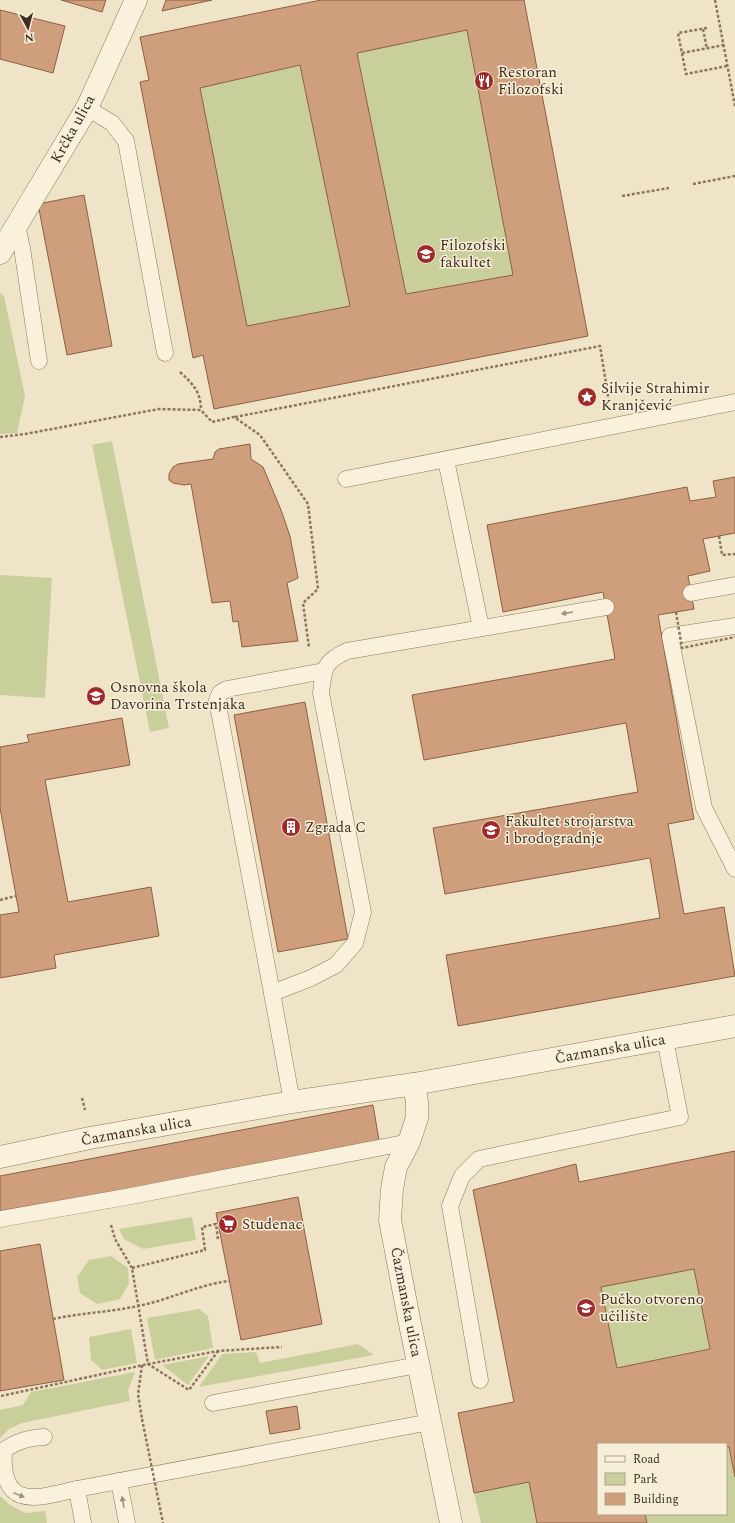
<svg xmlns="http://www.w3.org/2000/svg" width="735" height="1523" viewBox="0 0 735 1523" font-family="Spectral,serif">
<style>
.green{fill:#c9cf9b}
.building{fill:#cf9f7d;stroke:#8d5f41;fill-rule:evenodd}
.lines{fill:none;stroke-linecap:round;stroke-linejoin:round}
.lane-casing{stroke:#8d765c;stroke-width:17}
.street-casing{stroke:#8d765c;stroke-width:23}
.path{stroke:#8d765c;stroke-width:2.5;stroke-dasharray:3 2;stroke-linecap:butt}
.lane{stroke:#faf1dc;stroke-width:16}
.street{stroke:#faf1dc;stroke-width:22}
.path-bridge{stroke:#8d765c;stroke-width:2.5;stroke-dasharray:3 2;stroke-linecap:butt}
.oneway{fill:#9c907e}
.labels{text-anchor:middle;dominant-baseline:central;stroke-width:3;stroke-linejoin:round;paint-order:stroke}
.poi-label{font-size:15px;fill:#3d2e20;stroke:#f7eed8;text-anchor:start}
.street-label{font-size:15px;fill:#3d2e20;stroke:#f7eed8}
</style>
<rect width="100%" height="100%" fill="#f0e4c8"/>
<!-- green -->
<g class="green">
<polygon points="467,30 513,275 406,294 357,53"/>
<polygon points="300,65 350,306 247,326 200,88"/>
<polygon points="0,293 4,296 25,396 17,433 0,434"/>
<polygon points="112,441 169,728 150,732 92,445"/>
<polygon points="0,575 52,578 45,698 0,695"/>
<polygon points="192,1217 196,1240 143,1249 124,1239 119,1229"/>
<polygon points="111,1256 128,1268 129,1284 120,1299 97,1304 80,1293 77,1277 89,1260"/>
<polygon points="694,1269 710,1349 617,1368 601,1287"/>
<polygon points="199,1309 208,1316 213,1348 155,1360 147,1318"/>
<polygon points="131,1329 137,1363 102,1370 91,1360 89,1337"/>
<polygon points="358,1344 374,1355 199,1387 222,1354 256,1352 260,1363"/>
<polygon points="209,1356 188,1385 162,1365"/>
<polygon points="135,1372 128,1390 130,1401 22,1423 9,1429 0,1438 0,1410 23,1405 31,1392"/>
<polygon points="726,1447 729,1447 735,1477 735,1523 647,1523 645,1514 726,1514"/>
<polygon points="529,1482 537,1523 481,1523 474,1493"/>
<polygon points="0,1496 10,1505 25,1513 45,1511 47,1523 0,1523"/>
</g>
<!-- building -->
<g class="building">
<polygon points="61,0 106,0 102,12"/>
<polygon points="166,0 212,0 162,11"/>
<path d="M321,0H524L588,336L214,409L203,355L193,358L140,82L149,80L140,37ZM467,30L513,275L406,294L357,53ZM300,65L350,306L247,326L200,88Z"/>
<polygon points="0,10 65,26 53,73 0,59"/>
<polygon points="84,195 112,346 67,355 38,204"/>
<polygon points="250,444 251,459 263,467 281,510 290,536 298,578 287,583 298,641 242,647 238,621 233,622 230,601 212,603 191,484 184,485 173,483 169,480 169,474 173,467 178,464 213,459 215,452 219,449"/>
<polygon points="735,477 735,533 703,539 710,571 688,576 694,609 658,615 694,819 668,824 684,914 724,907 735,976 458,1026 446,955 660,918 650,858 445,894 433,828 638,792 626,723 424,760 412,695 615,659 603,592 503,612 487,525 687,487 690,501 716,497 713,481"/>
<polygon points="305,702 348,939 278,952 234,715"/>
<polygon points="122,718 130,765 45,780 68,902 151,887 159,936 54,955 56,968 0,978 0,915 19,912 0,808 0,747 29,742 27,735"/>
<polygon points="373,1105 380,1146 0,1217 0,1176"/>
<path d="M735,1151V1477L729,1447H726V1444H598V1514H645L647,1523H537L529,1482L474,1493L458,1413L514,1402L473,1190L576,1164L579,1182ZM694,1269L710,1349L617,1368L601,1287Z"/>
<polygon points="298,1197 322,1324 241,1340 216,1213"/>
<polygon points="40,1244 64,1380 0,1391 0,1251"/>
<polygon points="297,1406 300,1429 270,1434 266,1411"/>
</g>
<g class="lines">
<defs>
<g id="lane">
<polyline points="87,108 112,123 126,141 165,353"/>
<polyline points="17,226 22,248 39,361"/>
<polyline points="446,460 481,628"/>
<polyline points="346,479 735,402"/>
<polyline points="691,593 735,585"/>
<polyline points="735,626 670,636 704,808 735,869"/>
<polyline points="272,993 217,700 220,693 227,689 324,671"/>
<path d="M292,1102L272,993L311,978L336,965L355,943L363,912L321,693C324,669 323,662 347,651L606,607"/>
<polyline points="0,1219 126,1197 409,1142"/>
<polyline points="480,1380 450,1206 462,1176 479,1159 680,1117 665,1039"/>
<polyline points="213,1403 418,1365"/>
<path d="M44,1437C27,1438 18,1441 4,1450C0,1512 38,1498 77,1489L430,1422"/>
<polyline points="119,1481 127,1523"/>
<polyline points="77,1489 83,1523"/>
</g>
<g id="street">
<polyline points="0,253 87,108 136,0"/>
<polyline points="414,1084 417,1102 417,1118 409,1142 396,1167 392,1189 390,1220 409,1319 451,1523"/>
<polyline points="0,1157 90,1138 292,1102 414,1084 735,1026"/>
</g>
</defs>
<!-- lane casing -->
<use href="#lane" class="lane-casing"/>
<!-- street casing -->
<use href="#street" class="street-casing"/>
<!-- path -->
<g class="path">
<polyline points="715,0 735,106"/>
<polyline points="707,28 678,33 686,74 727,66"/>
<polyline points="703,29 707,49"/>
<polyline points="682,53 724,45"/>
<polyline points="693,184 735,176"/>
<polyline points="622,196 669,188"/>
<path d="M180,372C193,384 201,392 201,410"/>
<polyline points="235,417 600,346 609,402"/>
<polyline points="0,437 25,434 159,409 201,410 212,422 234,417 260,435 308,504 318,589 303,603 309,647"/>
<polyline points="719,536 722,555 735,554"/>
<polyline points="0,900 16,896"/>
<polyline points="82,1098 85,1110"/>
<polyline points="111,1225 115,1239 132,1268 148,1364 189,1390 218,1351"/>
<polyline points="132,1268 205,1250 202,1227 216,1224 218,1240"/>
<path d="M53,1319C81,1313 110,1312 138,1306C169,1300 197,1285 229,1281"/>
<polyline points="142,1365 138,1394 142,1419"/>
<polyline points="1,1396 148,1364 218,1351 282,1347"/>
</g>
<!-- lane -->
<use href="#lane" class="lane"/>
<!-- street -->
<use href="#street" class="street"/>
<!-- path-bridge -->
<g class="path-bridge">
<polyline points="676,612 682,648 735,637"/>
<polyline points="142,1419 163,1523"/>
</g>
</g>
<!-- one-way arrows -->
<defs><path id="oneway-solid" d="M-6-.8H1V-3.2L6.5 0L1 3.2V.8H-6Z"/></defs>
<g class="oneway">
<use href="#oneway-solid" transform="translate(567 613) rotate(171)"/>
<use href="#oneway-solid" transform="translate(19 1495) rotate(22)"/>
<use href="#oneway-solid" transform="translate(123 1502) rotate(-100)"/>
</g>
<!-- icons -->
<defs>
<symbol id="restaurant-disc" viewBox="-11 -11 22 22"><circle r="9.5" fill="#9e2a2b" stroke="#f7eed8"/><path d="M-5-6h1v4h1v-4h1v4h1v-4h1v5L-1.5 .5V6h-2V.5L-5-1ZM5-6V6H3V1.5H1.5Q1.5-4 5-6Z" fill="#fff"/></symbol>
<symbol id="university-disc" viewBox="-11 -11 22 22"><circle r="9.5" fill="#9e2a2b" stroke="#f7eed8"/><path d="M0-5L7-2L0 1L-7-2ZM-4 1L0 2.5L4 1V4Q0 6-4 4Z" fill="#fff"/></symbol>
<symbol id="sight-disc" viewBox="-11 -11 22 22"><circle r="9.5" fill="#9e2a2b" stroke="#f7eed8"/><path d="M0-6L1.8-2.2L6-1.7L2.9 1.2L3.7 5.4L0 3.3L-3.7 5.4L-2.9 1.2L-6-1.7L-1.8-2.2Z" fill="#fff"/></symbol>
<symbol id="school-disc" viewBox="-11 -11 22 22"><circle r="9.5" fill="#9e2a2b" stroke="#f7eed8"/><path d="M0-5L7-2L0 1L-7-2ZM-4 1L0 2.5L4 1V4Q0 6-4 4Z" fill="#fff"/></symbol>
<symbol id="building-disc" viewBox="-11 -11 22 22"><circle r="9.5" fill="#9e2a2b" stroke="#f7eed8"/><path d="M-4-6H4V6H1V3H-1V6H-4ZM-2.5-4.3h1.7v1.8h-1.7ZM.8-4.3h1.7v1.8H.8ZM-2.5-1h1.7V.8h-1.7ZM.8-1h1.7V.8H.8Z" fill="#fff"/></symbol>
<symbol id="supermarket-disc" viewBox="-11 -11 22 22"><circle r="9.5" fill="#9e2a2b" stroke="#f7eed8"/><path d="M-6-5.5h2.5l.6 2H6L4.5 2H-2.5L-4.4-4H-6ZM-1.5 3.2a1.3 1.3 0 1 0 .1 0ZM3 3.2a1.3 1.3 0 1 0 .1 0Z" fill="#fff"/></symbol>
</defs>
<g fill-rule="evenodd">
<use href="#restaurant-disc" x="473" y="70" width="22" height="22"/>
<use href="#university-disc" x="415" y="243" width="22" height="22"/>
<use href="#sight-disc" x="576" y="386" width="22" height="22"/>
<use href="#school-disc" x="85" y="685" width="22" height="22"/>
<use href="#building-disc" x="280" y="816" width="22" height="22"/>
<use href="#university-disc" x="480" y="819" width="22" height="22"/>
<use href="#supermarket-disc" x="217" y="1213" width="22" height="22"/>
<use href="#university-disc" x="575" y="1297" width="22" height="22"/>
</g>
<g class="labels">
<!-- poi labels -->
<g class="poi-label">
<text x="498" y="72">Restoran<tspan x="498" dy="17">Filozofski</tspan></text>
<text x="440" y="245">Filozofski<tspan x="440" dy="17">fakultet</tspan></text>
<text x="601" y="388">Silvije Strahimir<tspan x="601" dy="17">Kranjčević</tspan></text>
<text x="110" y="687">Osnovna škola<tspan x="110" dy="17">Davorina Trstenjaka</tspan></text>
<text x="505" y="821">Fakultet strojarstva<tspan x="505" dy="17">i brodogradnje</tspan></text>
<text x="305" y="827">Zgrada C</text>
<text x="242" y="1224">Studenac</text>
<text x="600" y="1299">Pučko otvoreno<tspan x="600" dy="17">učilište</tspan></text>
</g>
<!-- street labels -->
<g class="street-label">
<text transform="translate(73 129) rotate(-61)">Krčka ulica</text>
<text transform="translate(610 1049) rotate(-10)">Čazmanska ulica</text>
<text transform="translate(136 1131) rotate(-10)">Čazmanska ulica</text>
<text transform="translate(406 1302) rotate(79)">Čazmanska ulica</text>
</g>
</g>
<!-- legend -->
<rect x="597" y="1443" width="130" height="72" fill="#f7eed8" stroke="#ada18e"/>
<rect x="605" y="1456" width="20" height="6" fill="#faf1dc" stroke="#ada18e"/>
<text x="633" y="1463" font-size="12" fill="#3d2e20">Road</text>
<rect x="605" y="1473" width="20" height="12" fill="#c9cf9b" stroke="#ada18e"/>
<text x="633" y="1483" font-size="12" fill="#3d2e20">Park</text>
<rect x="605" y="1493" width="20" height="12" fill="#cf9f7d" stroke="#ada18e"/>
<text x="633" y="1503" font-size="12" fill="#3d2e20">Building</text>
<!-- north arrow -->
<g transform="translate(28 28) rotate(173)" stroke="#f7eed8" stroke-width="3" paint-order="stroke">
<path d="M0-3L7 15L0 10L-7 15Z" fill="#3d2e20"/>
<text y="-6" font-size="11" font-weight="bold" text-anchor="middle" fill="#3d2e20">N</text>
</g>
</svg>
